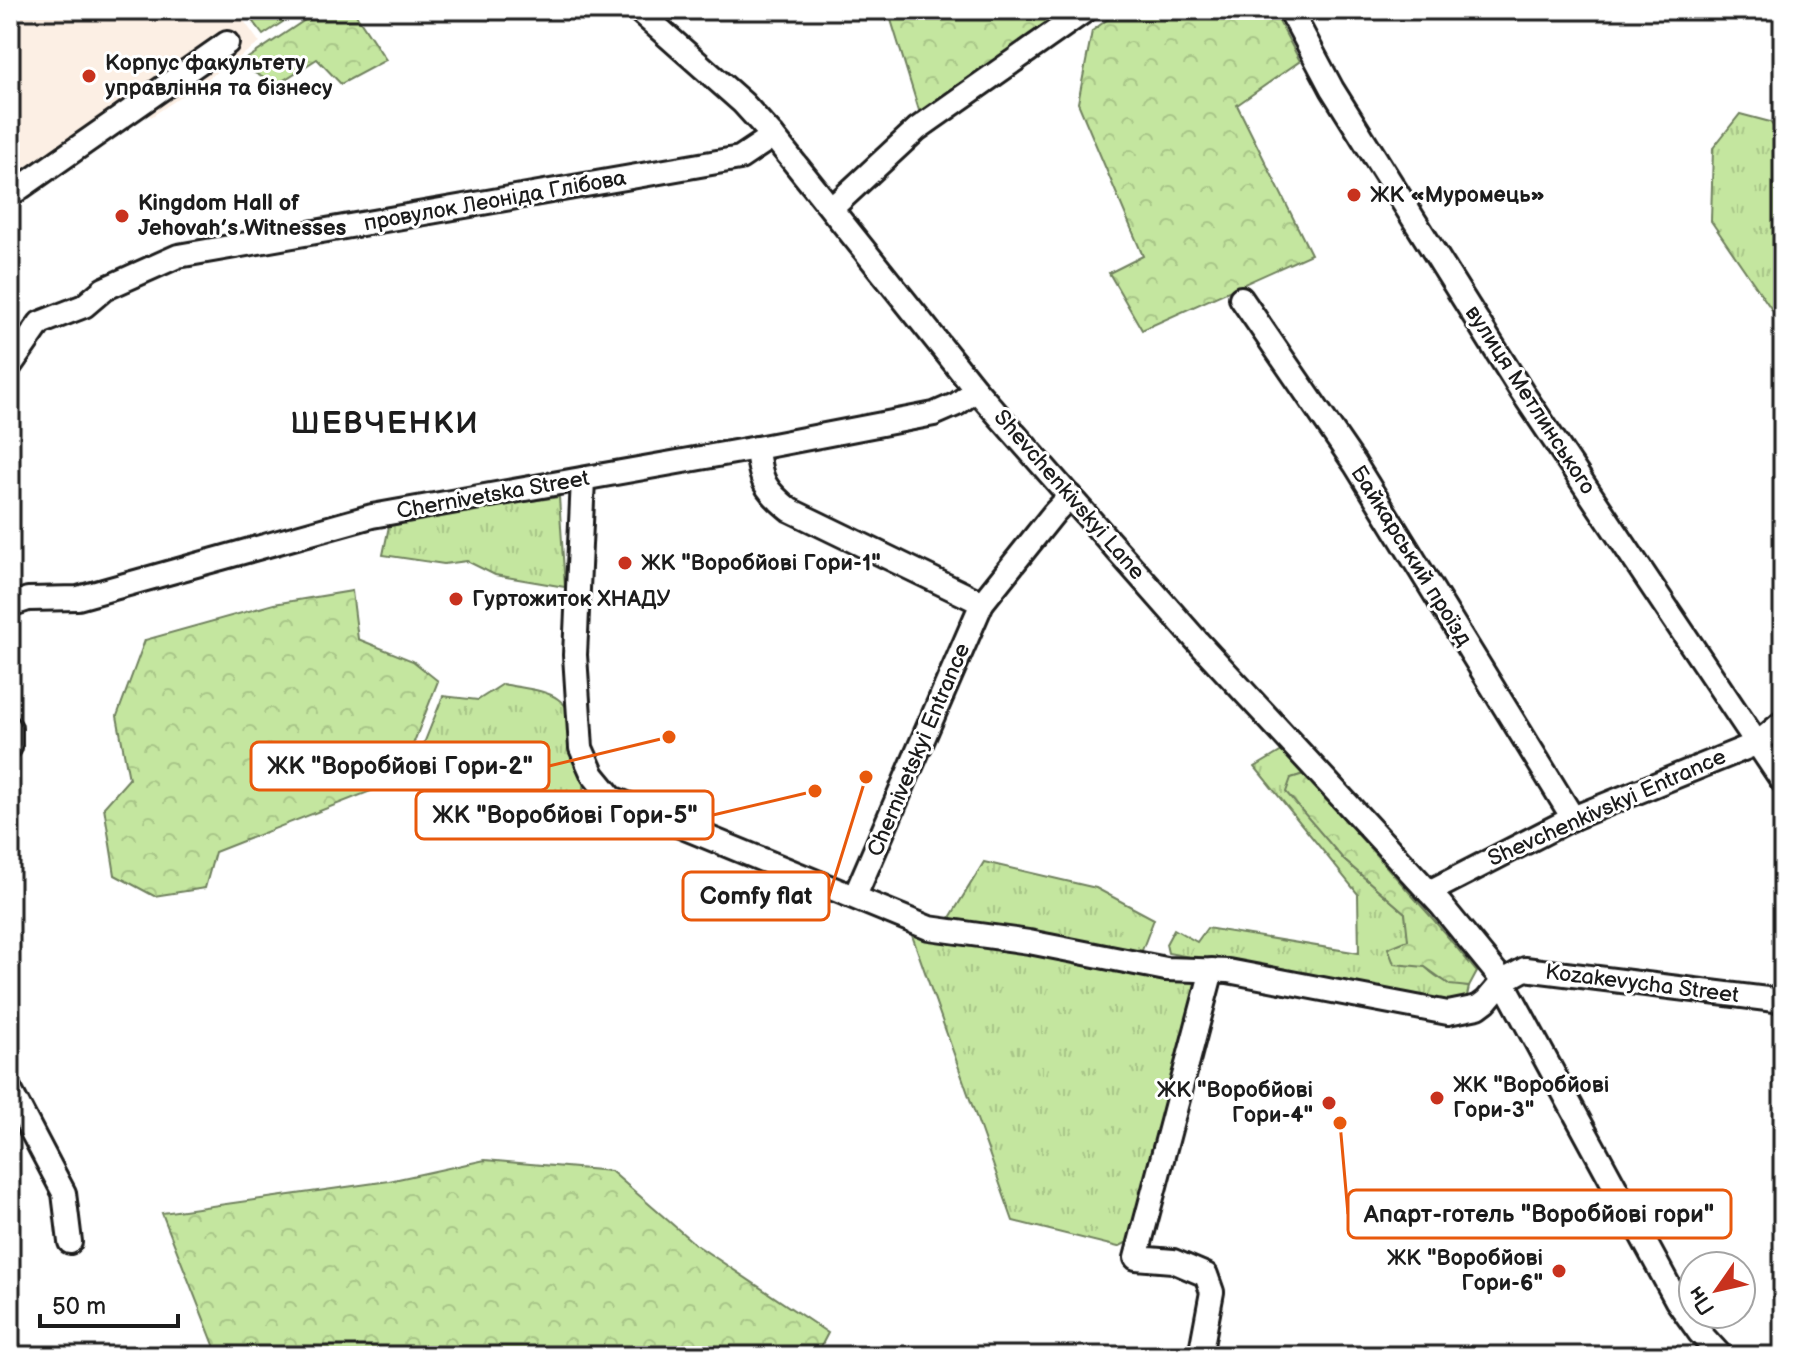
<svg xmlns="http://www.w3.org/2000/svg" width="1793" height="1366" viewBox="0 0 1793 1366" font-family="'Balsamiq Sans',sans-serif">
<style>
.built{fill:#fcefe4}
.grass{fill:url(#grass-tufts);stroke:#70815e;stroke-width:2}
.forest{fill:url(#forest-crowns);stroke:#70815e;stroke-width:2}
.pitch{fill:#c4e69f;stroke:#70815e;stroke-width:2}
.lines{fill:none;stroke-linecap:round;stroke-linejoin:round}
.minor-casing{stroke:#1c1c1c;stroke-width:28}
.minor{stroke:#fff;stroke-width:22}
.poi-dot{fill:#c8321e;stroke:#fff;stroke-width:3}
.labels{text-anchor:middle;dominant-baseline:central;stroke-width:6;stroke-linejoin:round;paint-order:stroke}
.poi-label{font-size:22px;font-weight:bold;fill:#1c1c1c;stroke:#fff;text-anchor:start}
.street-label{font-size:22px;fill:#1c1c1c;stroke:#fff}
.district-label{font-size:30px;font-weight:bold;letter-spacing:2px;fill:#1c1c1c;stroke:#fff}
.leader{fill:none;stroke:#e8590c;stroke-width:3}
.callout-dot{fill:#e8590c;stroke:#fff;stroke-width:3}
.callout{fill:#fff;stroke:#e8590c;stroke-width:3}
.callout-label{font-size:24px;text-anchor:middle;font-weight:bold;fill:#1c1c1c}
</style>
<defs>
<pattern id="grass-tufts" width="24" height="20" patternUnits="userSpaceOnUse" patternTransform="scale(2)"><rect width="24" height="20" fill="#c4e69f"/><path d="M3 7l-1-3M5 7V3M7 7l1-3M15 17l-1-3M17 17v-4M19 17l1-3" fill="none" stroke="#a8c588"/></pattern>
<pattern id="forest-crowns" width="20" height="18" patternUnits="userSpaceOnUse" patternTransform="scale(2)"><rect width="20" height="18" fill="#c4e69f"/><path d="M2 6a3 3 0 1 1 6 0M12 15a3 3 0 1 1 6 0" fill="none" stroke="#a8c588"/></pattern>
</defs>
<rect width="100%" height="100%" fill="#fff"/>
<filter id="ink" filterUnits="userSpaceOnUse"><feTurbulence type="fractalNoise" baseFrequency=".0125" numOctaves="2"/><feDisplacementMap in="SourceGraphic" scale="16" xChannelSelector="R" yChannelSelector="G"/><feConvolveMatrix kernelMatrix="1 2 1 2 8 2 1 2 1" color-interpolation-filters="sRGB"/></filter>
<g filter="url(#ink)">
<!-- built -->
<polygon class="built" points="10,10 236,10 260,43 151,117 140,105 10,195"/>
<!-- grass -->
<g class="grass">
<polygon points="1740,114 1770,122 1783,137 1783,326 1711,221 1713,148"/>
<polygon points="559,497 565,587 495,575 467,561 444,564 383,555 389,526 455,512"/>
<path d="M503,684C519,688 545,689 558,699C586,719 585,774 582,806L565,818L495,801L413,771L443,696L478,700Z"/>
<path d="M1282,751L1304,774L1291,778L1344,860L1405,913C1410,953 1425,982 1469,987L1466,1000L1456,1006L1168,953L1166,944L1174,929L1197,942L1207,928L1359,953L1358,894L1255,767Z"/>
<polygon points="984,862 1096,888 1154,919 1141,953 948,921"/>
<polygon points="908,924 1204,976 1132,1240 1118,1247 1013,1221"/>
</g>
<!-- forest -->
<g class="forest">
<polygon points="320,10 353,10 386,60 341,84 317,59 276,85 239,64"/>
<polygon points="888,10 1074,10 922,120"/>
<polygon points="1120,10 1273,10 1300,61 1237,105 1311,254 1142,330 1109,273 1143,256 1078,103 1092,31"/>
<polygon points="352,591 358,639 413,661 438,681 399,780 215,852 205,888 154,896 115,875 104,807 129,779 117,716 145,640 274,604"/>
<polygon points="1304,774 1433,919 1477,972 1469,987 1450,985 1425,967 1394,964 1388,948 1408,940 1405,913 1344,860 1286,792 1291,778"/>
<polygon points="485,1160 611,1171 695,1244 828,1333 816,1356 218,1355 162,1213 389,1181"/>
</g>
<!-- pitch -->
<polygon class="pitch" points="244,10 301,10 263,35"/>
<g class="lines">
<defs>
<g id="minor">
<polyline points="638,10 743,103 773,136 976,390 1198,642 1441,905 1503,981 1677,1301 1699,1332 1721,1356"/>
<polyline points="1290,10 1332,89 1522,392 1783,782"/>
<polyline points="10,195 227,43"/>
<polyline points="832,208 917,129 1086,10"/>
<polyline points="1241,298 1355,464 1573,818"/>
<polyline points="10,366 40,323 84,306 104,289 178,256 740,158 773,136"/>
<path d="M757,448C760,481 765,490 790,510L982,603"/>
<polyline points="583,479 575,655 581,748 593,775 612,798 929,928 1029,942 1166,969 1228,971 1448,1013 1478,1007 1486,1001 1503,981 1525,969 1783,1001"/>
<polyline points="10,605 28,599 78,598 372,516 757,448 934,414 957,404 976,390"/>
<polyline points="10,728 10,747"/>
<polyline points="1429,892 1573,818 1758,743 1783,722"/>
<polyline points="855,896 982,603 1054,513 1070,496"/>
<polyline points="10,1090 64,1193 70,1242"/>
<polyline points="1200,1356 1212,1292 1206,1275 1173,1261 1136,1258 1212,970"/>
</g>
</defs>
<!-- minor casing -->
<use href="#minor" class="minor-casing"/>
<!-- minor -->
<use href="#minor" class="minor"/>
</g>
</g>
<!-- markers -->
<g class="poi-dot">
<circle cx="89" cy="76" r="8"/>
<circle cx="1354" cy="195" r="8"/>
<circle cx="122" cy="216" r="8"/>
<circle cx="625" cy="563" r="8"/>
<circle cx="456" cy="599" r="8"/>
<circle cx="1437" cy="1098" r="8"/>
<circle cx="1329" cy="1103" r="8"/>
<circle cx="1559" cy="1271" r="8"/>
</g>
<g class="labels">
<!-- poi labels -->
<g class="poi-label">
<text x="105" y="63">Корпус факультету<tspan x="105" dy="25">управління та бізнесу</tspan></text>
<text x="1370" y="195">ЖК «Муромець»</text>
<text x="138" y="203">Kingdom Hall of<tspan x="138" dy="25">Jehovah’s Witnesses</tspan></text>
<text x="641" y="563">ЖК "Воробйові Гори-1"</text>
<text x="472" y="599">Гуртожиток ХНАДУ</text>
<text x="1453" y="1085">ЖК "Воробйові<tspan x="1453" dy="25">Гори-3"</tspan></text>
<text x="1313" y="1090" text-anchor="end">ЖК "Воробйові<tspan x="1313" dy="25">Гори-4"</tspan></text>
<text x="1543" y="1258" text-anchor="end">ЖК "Воробйові<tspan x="1543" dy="25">Гори-6"</tspan></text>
</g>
<!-- street labels -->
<g class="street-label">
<text transform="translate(495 201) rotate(-10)">провулок Леоніда Глібова</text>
<text transform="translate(1530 400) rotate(57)">вулиця Метлинського</text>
<text transform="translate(493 495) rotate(-10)">Chernivetska Street</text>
<text transform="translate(1069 495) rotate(49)">Shevchenkivskyi Lane</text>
<text transform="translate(1411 556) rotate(58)">Байкарський проїзд</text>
<text transform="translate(919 750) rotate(-67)">Chernivetskyi Entrance</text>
<text transform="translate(1607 808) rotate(-24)">Shevchenkivskyi Entrance</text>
<text transform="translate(1642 984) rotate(7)">Kozakevycha Street</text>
</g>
<!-- district labels -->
<g class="district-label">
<text x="385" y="424">ШЕВЧЕНКИ</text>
</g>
</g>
<!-- callouts -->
<path class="leader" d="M669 737L549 766M815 791L713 815M866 777L829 896M1340 1123L1348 1214"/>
<g class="callout-dot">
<circle cx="669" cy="737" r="8"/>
<circle cx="815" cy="791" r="8"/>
<circle cx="866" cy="777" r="8"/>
<circle cx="1340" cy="1123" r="8"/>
</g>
<g class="callout">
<rect x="251" y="742" width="298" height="48" rx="8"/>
<rect x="416" y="791" width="297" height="48" rx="8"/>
<rect x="683" y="872" width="146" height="48" rx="8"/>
<rect x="1348" y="1190" width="383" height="48" rx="8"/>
</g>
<g class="callout-label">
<text x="400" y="774">ЖК "Воробйові Гори-2"</text>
<text x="565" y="823">ЖК "Воробйові Гори-5"</text>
<text x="756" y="904">Comfy flat</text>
<text x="1539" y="1222">Апарт-готель "Воробйові гори"</text>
</g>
<!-- margin -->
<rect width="1793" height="1366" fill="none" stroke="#fff" stroke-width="40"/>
<rect x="20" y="20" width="1753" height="1326" fill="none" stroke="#1c1c1c" stroke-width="3" filter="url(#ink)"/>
<!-- north arrow -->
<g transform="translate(1717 1290) rotate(236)"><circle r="38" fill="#ffffff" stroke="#a4a4a4" stroke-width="2"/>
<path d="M0-6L14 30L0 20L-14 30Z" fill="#c8321e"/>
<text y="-12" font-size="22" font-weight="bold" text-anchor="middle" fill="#1c1c1c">Пн</text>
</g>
<!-- scale -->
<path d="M40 1314v12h138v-12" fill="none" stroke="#1c1c1c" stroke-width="4"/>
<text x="52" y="1314" font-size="24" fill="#1c1c1c" stroke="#ffffff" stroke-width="6" paint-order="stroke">50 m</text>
</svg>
